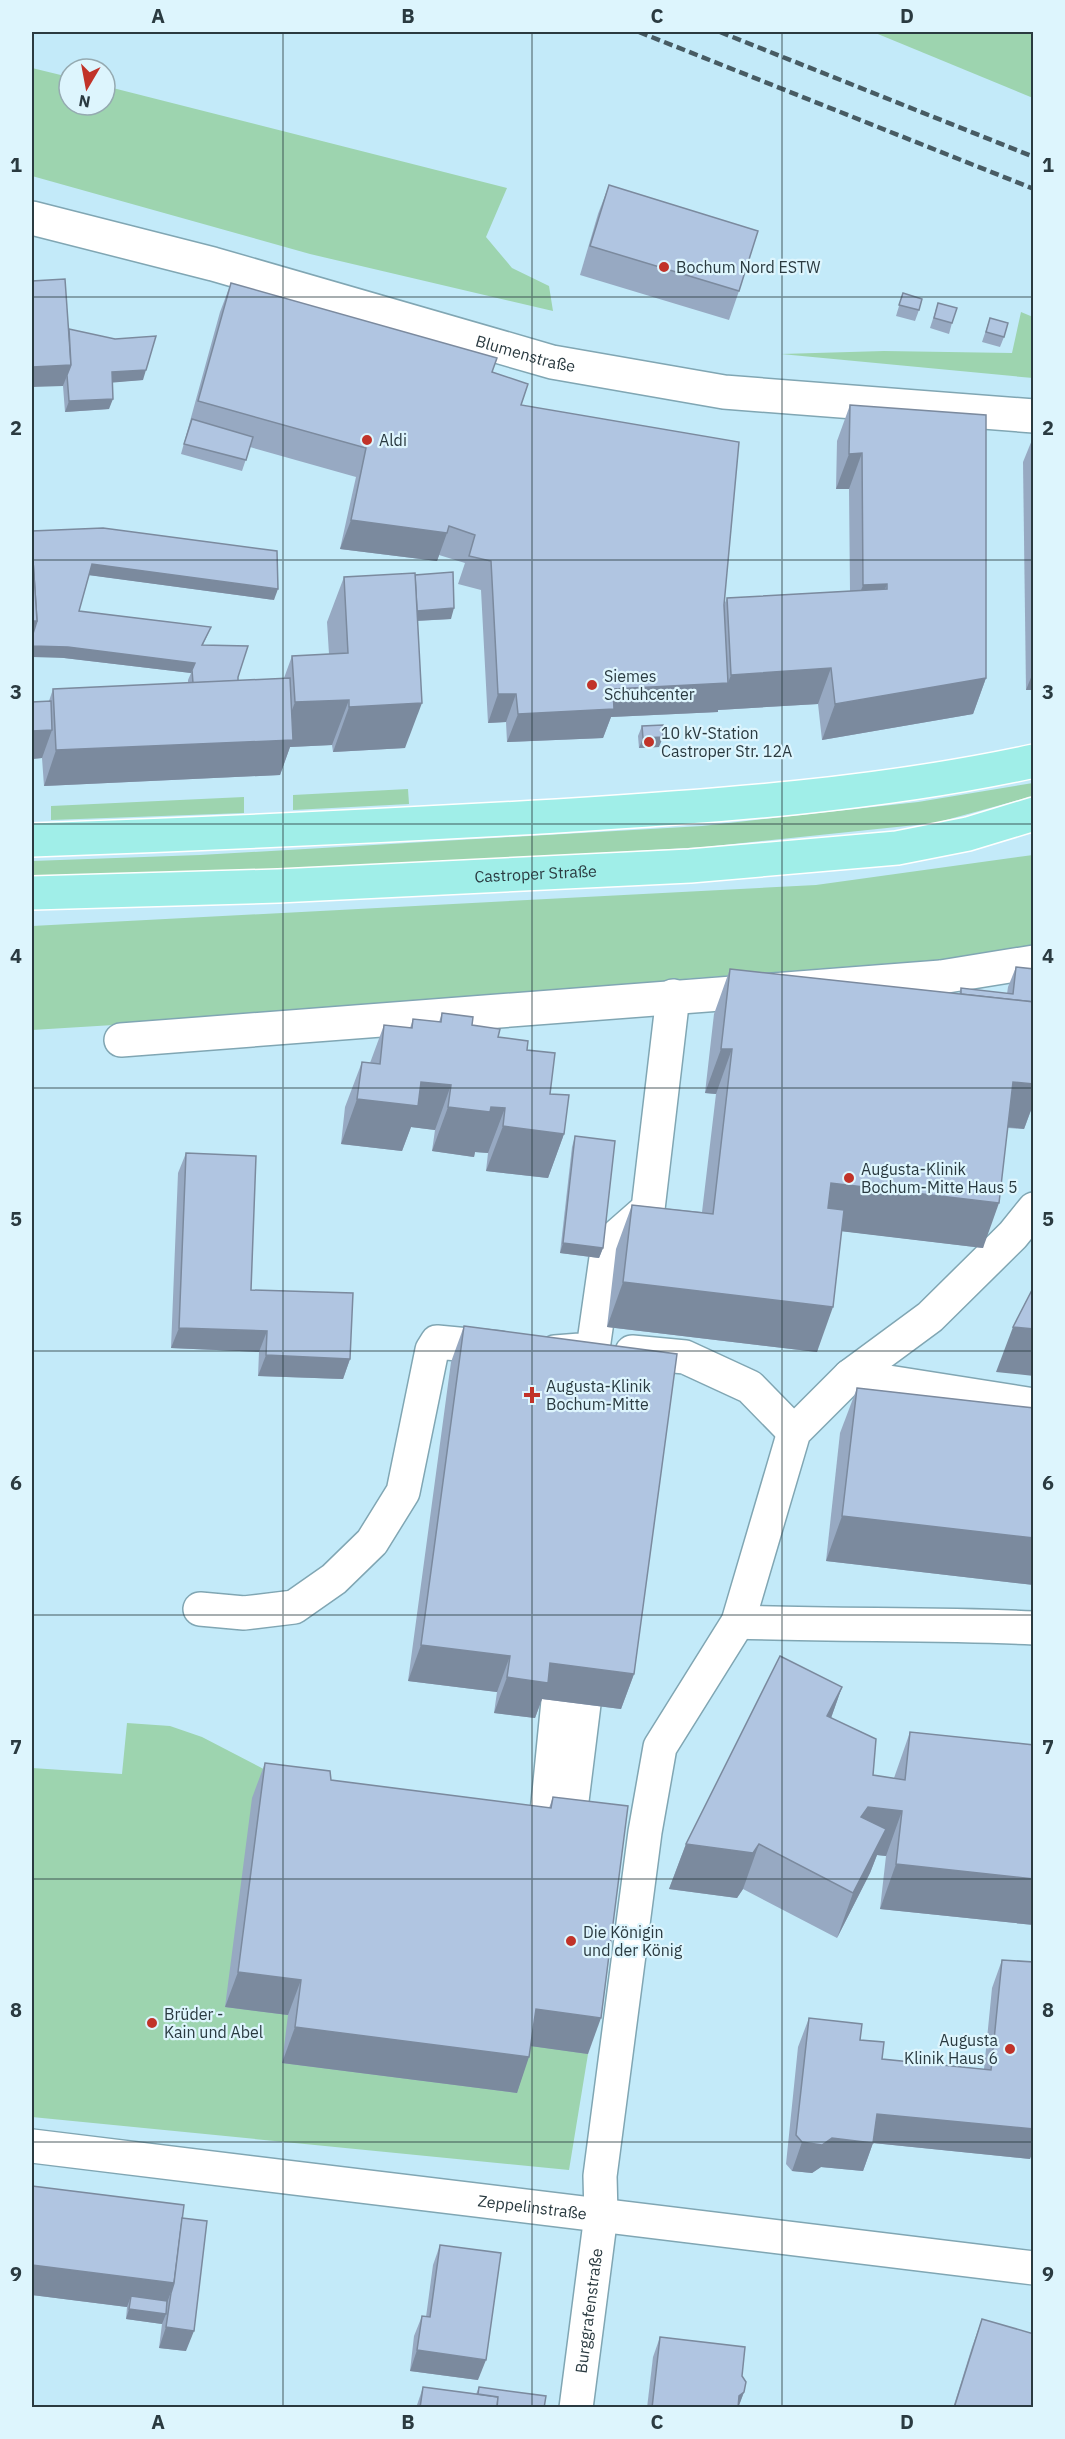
<svg xmlns="http://www.w3.org/2000/svg" width="1065" height="2439" viewBox="0 0 1065 2439" font-family="'IBM Plex Sans',sans-serif">
<style>
.green{fill:#9dd4af}
.lines{fill:none;stroke-linecap:round;stroke-linejoin:round}
.minor-casing{stroke:#80a6b3;stroke-width:36}
.major-casing{stroke:#fff;stroke-width:36}
.minor{stroke:#fff;stroke-width:33}
.major{stroke:#a0eee8;stroke-width:33}
.rail{stroke:#475b63;stroke-width:4.5;stroke-dasharray:9 4.5;stroke-linecap:butt}
.wall{fill:#97a9c2}
.shaded-wall{fill:#7b8a9e}
.building{fill:#b0c5e1;stroke:#7b8a9e;stroke-width:1.5}
.grid{fill:none;stroke:#2a3a40;stroke-width:1.5;stroke-opacity:0.55}
.poi-dot{fill:#c13329;stroke:#ddf5fd;stroke-width:2}
.labels{text-anchor:middle;dominant-baseline:central;stroke-width:4.5;stroke-linejoin:round;paint-order:stroke}
.poi-label{font-size:16px;fill:#2a3a40;stroke:#ddf5fd;text-anchor:start}
.street-label{font-size:16px;fill:#2a3a40;stroke:#ddf5fd}
.neatline{fill:none;stroke:#2a3a40;stroke-width:2}
.grid-label{font-size:20px;text-anchor:middle;font-weight:bold;fill:#2a3a40}
</style>
<rect width="100%" height="100%" fill="#c3eaf9"/>
<!-- green -->
<g class="green">
<polygon points="873,32 1033,32 1033,98"/>
<polygon points="32,68 69,77 69,105 105,105 105,86 507,188 486,237 512,268 549,286 553,311 310,254 32,176"/>
<polygon points="1021,312 1033,317 1033,378 781,354 884,351 1012,353"/>
<polygon points="1033,783 1033,796 935,823 705,847 462,861 32,879 32,861 200,855 702,826 918,802"/>
<polygon points="408,789 409,804 293,810 293,795"/>
<polygon points="244,797 244,813 51,820 51,806"/>
<polygon points="1033,855 1033,948 989,956 696,978 326,1012 32,1030 32,926 816,885"/>
<polygon points="127,1723 170,1726 202,1737 304,1790 613,1868 588,2054 569,2170 32,2117 32,1768 122,1774"/>
</g>
<g class="lines">
<defs>
<g id="minor">
<path id="s1" d="M32,218L213,264L552,362L724,392L1034,416"/>
<polyline points="121,1040 941,977 1034,962"/>
<polyline points="555,1352 593,1349 608,1244 648,1209 673,996"/>
<polyline points="632,1352 685,1357 750,1387 794,1432"/>
<polyline points="850,1376 930,1317 1013,1235 1034,1209"/>
<polyline points="200,1609 244,1613 294,1607 334,1579 372,1542 403,1492 432,1350 437,1342 500,1348"/>
<path d="M738,1622C837,1626 935,1623 1034,1628"/>
<polyline points="546,1823 558,1701"/>
<polyline points="569,1825 584,1704"/>
<path id="s2" d="M32,2146L1034,2268"/>
<path id="s3" d="M576,2408L601,2215L600,2176L645,1832L660,1747L738,1622L794,1432L850,1376L1034,1405"/>
</g>
<g id="major">
<path d="M32,840C207,834 382,826 557,816C716,806 877,795 1034,761"/>
<path id="s4" d="M32,893L278,886L690,866L897,848L968,834L1034,814"/>
</g>
</defs>
<!-- minor casing -->
<use href="#minor" class="minor-casing"/>
<!-- major casing -->
<use href="#major" class="major-casing"/>
<!-- minor -->
<use href="#minor" class="minor"/>
<!-- major -->
<use href="#major" class="major"/>
<!-- rail -->
<g class="rail">
<polyline points="639,32 1034,189"/>
<polyline points="720,32 1034,157"/>
</g>
</g>
<!-- wall -->
<g class="wall">
<polygon points="609,185 739,291 729,320 580,275 598,214"/>
<polygon points="231,283 492,372 521,405 724,605 727,598 850,591 849,489 836,489 837,441 850,405 986,678 973,714 822,740 818,704 718,710 718,712 611,717 603,738 507,742 506,722 488,723 481,590 458,584 465,563 439,555 437,561 340,549 356,477 250,447 242,471 181,454 220,312"/>
<polygon points="903,293 919,310 915,321 896,316"/>
<polygon points="938,303 952,323 949,334 930,328"/>
<polygon points="990,318 1004,337 1000,347 982,342"/>
<polygon points="69,329 143,380 112,382 109,409 65,412 63,386"/>
<polygon points="1034,435 1034,690 1026,690 1023,462"/>
<polygon points="32,531 274,600 89,575 79,611 211,627 203,645 238,677 238,681 284,678 292,656 329,654 327,622 344,577 415,575 451,619 417,621 405,748 333,752 332,745 290,747 280,775 44,786 42,758 32,759 32,702 49,701 53,689 188,683 188,680 191,673 64,658"/>
<polygon points="642,726 659,747 639,748 638,736"/>
<polygon points="1016,967 1034,969 1034,1102 1024,1129 1008,1128 983,1248 842,1231 817,1352 607,1327 616,1249 632,1205 702,1212 716,1094 705,1093 714,1014 730,969 959,994 961,988 1007,994 1008,987"/>
<polygon points="442,1013 527,1050 550,1094 564,1134 548,1178 486,1171 488,1153 475,1152 474,1157 432,1151 435,1130 411,1127 402,1151 341,1144 345,1107 362,1062 370,1063 384,1025 410,1028 413,1019 439,1022"/>
<polygon points="575,1136 603,1248 599,1258 560,1253 572,1147"/>
<polygon points="186,1153 251,1290 350,1359 343,1379 258,1376 259,1352 171,1348 178,1173"/>
<polygon points="464,1326 634,1674 621,1709 542,1699 535,1718 494,1713 497,1692 408,1681 451,1362"/>
<polygon points="857,1388 1034,1408 1034,1585 826,1561 840,1433"/>
<polygon points="842,1687 831,1718 873,1775 894,1778 910,1732 1034,1745 1034,1925 880,1909 886,1856 877,1855 870,1873 837,1938 743,1889 737,1898 669,1889 686,1844"/>
<polygon points="265,1763 331,1780 549,1808 553,1797 588,2054 531,2046 517,2093 282,2063 288,2015 225,2007 252,1798"/>
<polygon points="1002,1960 1030,2159 873,2143 863,2171 821,2167 812,2173 792,2171 786,2164 798,2047 809,2018 860,2040 882,2059 984,2069 992,1988"/>
<polygon points="32,2186 182,2218 186,2351 159,2348 162,2324 126,2319 127,2307 32,2295"/>
<polygon points="440,2245 478,2380 410,2371 414,2336 422,2316 426,2317 433,2265"/>
<polygon points="982,2319 1034,2408 953,2408 972,2347"/>
<polygon points="660,2337 742,2376 744,2392 738,2408 647,2408 653,2357"/>
<polygon points="423,2387 476,2394 479,2387 544,2408 416,2408"/>
</g>
<!-- shaded-wall -->
<g class="shaded-wall">
<polygon points="71,365 63,386 32,387 32,367"/>
<polygon points="146,370 143,380 108,383 112,372"/>
<polygon points="113,399 109,409 65,412 69,401"/>
<polygon points="862,453 849,489 836,489 849,454"/>
<polygon points="351,520 447,533 437,561 340,549"/>
<polygon points="92,564 278,589 274,600 88,575"/>
<polygon points="887,584 874,619 850,620 863,585"/>
<polygon points="454,608 451,619 413,621 417,611"/>
<polygon points="32,621 37,621 32,637"/>
<polygon points="32,646 68,647 195,663 191,673 64,658 32,657"/>
<polygon points="831,668 818,704 718,710 718,712 611,717 603,738 507,742 518,714 613,689 728,683 731,675"/>
<polygon points="1034,670 1034,690 1026,690"/>
<polygon points="986,678 973,714 822,740 835,704"/>
<polygon points="498,694 516,694 506,722 488,723"/>
<polygon points="349,700 332,745 290,747 280,775 44,786 56,750 281,740 295,702"/>
<polygon points="422,703 405,748 333,752 349,707"/>
<polygon points="52,730 42,758 32,759 32,731"/>
<polygon points="663,737 659,747 639,748 643,738"/>
<polygon points="721,1049 732,1049 716,1094 705,1093"/>
<polygon points="421,1082 451,1085 435,1130 411,1127 402,1151 341,1144 357,1099"/>
<polygon points="1013,1082 1034,1084 1034,1102 1024,1129 997,1126"/>
<polygon points="448,1107 491,1107 505,1108 488,1153 475,1152 474,1157 432,1151"/>
<polygon points="503,1126 564,1134 548,1178 486,1171"/>
<polygon points="831,1183 999,1203 983,1248 814,1228"/>
<polygon points="563,1243 603,1248 599,1258 560,1253"/>
<polygon points="623,1282 833,1307 817,1352 607,1327"/>
<polygon points="1013,1327 1034,1329 1034,1376 996,1372"/>
<polygon points="179,1328 267,1331 259,1352 171,1348"/>
<polygon points="266,1355 350,1359 343,1379 258,1376"/>
<polygon points="842,1516 1034,1538 1034,1585 826,1561"/>
<polygon points="421,1645 510,1656 497,1692 408,1681"/>
<polygon points="550,1663 634,1674 621,1709 542,1699 535,1718 494,1713 507,1677"/>
<polygon points="842,1687 826,1732 827,1716"/>
<polygon points="868,1807 902,1811 886,1856 877,1855 870,1873 837,1938 853,1893 861,1817"/>
<polygon points="686,1844 759,1844 743,1889 737,1898 669,1889"/>
<polygon points="896,1864 1034,1879 1034,1925 880,1909"/>
<polygon points="238,1972 301,1980 288,2015 225,2007"/>
<polygon points="536,2009 601,2018 588,2054 523,2045"/>
<polygon points="295,2027 529,2057 517,2093 282,2063"/>
<polygon points="877,2114 1034,2129 1034,2150 1030,2159 873,2143 863,2171 821,2167 812,2173 792,2171 802,2142 832,2138"/>
<polygon points="32,2265 174,2283 164,2312 131,2296 127,2307 32,2295"/>
<polygon points="129,2309 166,2314 162,2324 126,2319"/>
<polygon points="166,2327 194,2331 186,2351 159,2348"/>
<polygon points="417,2350 486,2360 478,2380 410,2371"/>
<polygon points="744,2392 738,2408 735,2408 739,2396"/>
</g>
<!-- building -->
<g class="building">
<polygon points="609,185 758,231 739,291 590,246"/>
<polygon points="65,279 71,365 32,367 32,281"/>
<polygon points="231,283 497,358 492,372 528,384 521,405 739,442 724,605 728,683 613,689 614,709 518,714 516,694 498,694 491,561 469,556 475,535 449,526 447,533 351,520 366,448 198,401"/>
<polygon points="903,293 922,299 919,310 899,305"/>
<polygon points="938,303 957,308 952,323 934,318"/>
<polygon points="990,318 1008,323 1004,337 986,332"/>
<polygon points="69,329 115,339 156,336 146,370 112,372 113,399 69,401 67,375 71,365"/>
<polygon points="850,405 986,415 986,678 835,704 831,668 731,675 727,598 887,589 887,584 863,585 862,453 849,454"/>
<polygon points="192,419 253,437 246,460 184,444"/>
<polygon points="103,528 277,551 278,589 92,564 79,611 211,627 202,645 248,646 238,677 238,681 193,683 192,670 195,663 68,647 32,646 32,637 37,621 32,545 32,531"/>
<polygon points="32,545 37,621 32,621"/>
<polygon points="453,572 454,608 417,611 415,575"/>
<polygon points="415,573 422,703 349,707 349,700 295,702 292,656 348,653 344,577"/>
<polygon points="290,678 293,740 56,750 53,689"/>
<polygon points="51,701 52,730 32,731 32,702"/>
<polygon points="663,725 663,737 643,738 642,726"/>
<polygon points="1016,967 1034,969 1034,1002 961,994 961,988 1013,994"/>
<polygon points="730,969 1034,1002 1034,1084 1013,1082 999,1203 831,1183 828,1208 844,1210 833,1307 623,1282 632,1205 713,1214 732,1049 721,1049"/>
<polygon points="442,1013 473,1017 472,1025 500,1029 498,1037 528,1041 527,1050 555,1053 550,1094 569,1095 564,1134 503,1126 505,1108 491,1107 490,1112 448,1107 451,1085 421,1082 418,1106 357,1099 362,1062 380,1064 384,1025 412,1028 413,1019 441,1022"/>
<polygon points="575,1136 615,1141 603,1248 563,1243"/>
<polygon points="186,1153 256,1156 251,1290 353,1293 350,1359 266,1355 267,1331 179,1328"/>
<polygon points="1034,1286 1034,1329 1013,1327"/>
<polygon points="464,1326 677,1354 634,1674 550,1663 548,1683 507,1677 510,1656 421,1645"/>
<polygon points="857,1388 1034,1408 1034,1538 842,1516"/>
<polygon points="780,1656 842,1687 827,1716 876,1739 873,1775 905,1780 910,1732 1034,1745 1034,1879 896,1864 902,1811 868,1807 861,1817 886,1829 853,1893 759,1844 753,1853 686,1844"/>
<polygon points="265,1763 330,1771 331,1780 551,1808 553,1797 628,1806 601,2018 536,2009 529,2057 295,2027 301,1980 238,1972"/>
<polygon points="1002,1960 1034,1962 1034,2129 877,2114 873,2143 832,2138 822,2145 802,2142 796,2135 809,2018 862,2024 860,2040 884,2042 882,2059 991,2070"/>
<polygon points="32,2186 184,2205 174,2283 32,2265"/>
<polygon points="182,2218 207,2221 194,2331 166,2327 171,2293 174,2283"/>
<polygon points="440,2245 501,2253 486,2360 417,2350 422,2316 430,2317"/>
<polygon points="131,2296 167,2301 166,2314 129,2309"/>
<polygon points="982,2319 1034,2334 1034,2408 954,2408"/>
<polygon points="660,2337 745,2347 742,2376 746,2382 744,2392 739,2396 738,2408 652,2408"/>
<polygon points="423,2387 498,2397 497,2408 420,2408"/>
<polygon points="479,2387 546,2396 544,2408 497,2408 498,2397 478,2394"/>
</g>
<!-- grid -->
<path class="grid" d="M283,32V2408M532,32V2408M782,32V2408M32,297H1034M32,560H1034M32,824H1034M32,1088H1034M32,1351H1034M32,1615H1034M32,1879H1034M32,2142H1034"/>
<!-- markers -->
<g class="poi-dot">
<circle cx="664" cy="267" r="6"/>
<circle cx="367" cy="440" r="6"/>
<circle cx="592" cy="685" r="6"/>
<circle cx="649" cy="742" r="6"/>
<circle cx="849" cy="1178" r="6"/>
<path d="M529 1386h6v6h6v6h-6v6h-6v-6h-6v-6h6z"/>
<circle cx="571" cy="1941" r="6"/>
<circle cx="152" cy="2023" r="6"/>
<circle cx="1010" cy="2049" r="6"/>
</g>
<g class="labels">
<!-- poi labels -->
<g class="poi-label">
<text x="676" y="267">Bochum Nord ESTW</text>
<text x="379" y="440">Aldi</text>
<text x="604" y="676">Siemes<tspan x="604" dy="18">Schuhcenter</tspan></text>
<text x="661" y="733">10 kV-Station<tspan x="661" dy="18">Castroper Str. 12A</tspan></text>
<text x="861" y="1169">Augusta-Klinik<tspan x="861" dy="18">Bochum-Mitte Haus 5</tspan></text>
<text x="546" y="1386">Augusta-Klinik<tspan x="546" dy="18">Bochum-Mitte</tspan></text>
<text x="583" y="1932">Die Königin<tspan x="583" dy="18">und der König</tspan></text>
<text x="164" y="2014">Brüder -<tspan x="164" dy="18">Kain und Abel</tspan></text>
<text x="998" y="2040" text-anchor="end">Augusta<tspan x="998" dy="18">Klinik Haus 6</tspan></text>
</g>
<!-- street labels -->
<g class="street-label">
<text stroke="none"><textPath href="#s1" startOffset="512">Blumenstraße</textPath></text>
<text stroke="none"><textPath href="#s4" startOffset="504">Castroper Straße</textPath></text>
<text stroke="none"><textPath href="#s2" startOffset="504">Zeppelinstraße</textPath></text>
<text stroke="none"><textPath href="#s3" startOffset="98">Burggrafenstraße</textPath></text>
</g>
</g>
<!-- border -->
<rect width="1065" height="2439" fill="none" stroke="#ddf5fd" stroke-width="66"/>
<!-- north arrow -->
<g transform="translate(87 87) rotate(190)"><circle r="28" fill="#ddf5fd" stroke="#95aab1" stroke-width="1.5"/>
<path d="M0-4.5L10 22L0 15L-10 22Z" fill="#c13329"/>
<text y="-9" font-size="16" font-weight="bold" text-anchor="middle" fill="#2a3a40">N</text>
</g>
<rect x="33" y="33" width="999" height="2373" class="neatline"/>
<g class="grid-label">
<text x="158" y="23">A</text>
<text x="408" y="23">B</text>
<text x="657" y="23">C</text>
<text x="907" y="23">D</text>
<text x="16" y="172">1</text>
<text x="1048" y="172">1</text>
<text x="16" y="435">2</text>
<text x="1048" y="435">2</text>
<text x="16" y="699">3</text>
<text x="1048" y="699">3</text>
<text x="16" y="963">4</text>
<text x="1048" y="963">4</text>
<text x="16" y="1226">5</text>
<text x="1048" y="1226">5</text>
<text x="16" y="1490">6</text>
<text x="1048" y="1490">6</text>
<text x="16" y="1754">7</text>
<text x="1048" y="1754">7</text>
<text x="16" y="2017">8</text>
<text x="1048" y="2017">8</text>
<text x="16" y="2281">9</text>
<text x="1048" y="2281">9</text>
<text x="158" y="2429">A</text>
<text x="408" y="2429">B</text>
<text x="657" y="2429">C</text>
<text x="907" y="2429">D</text>
</g>
</svg>
